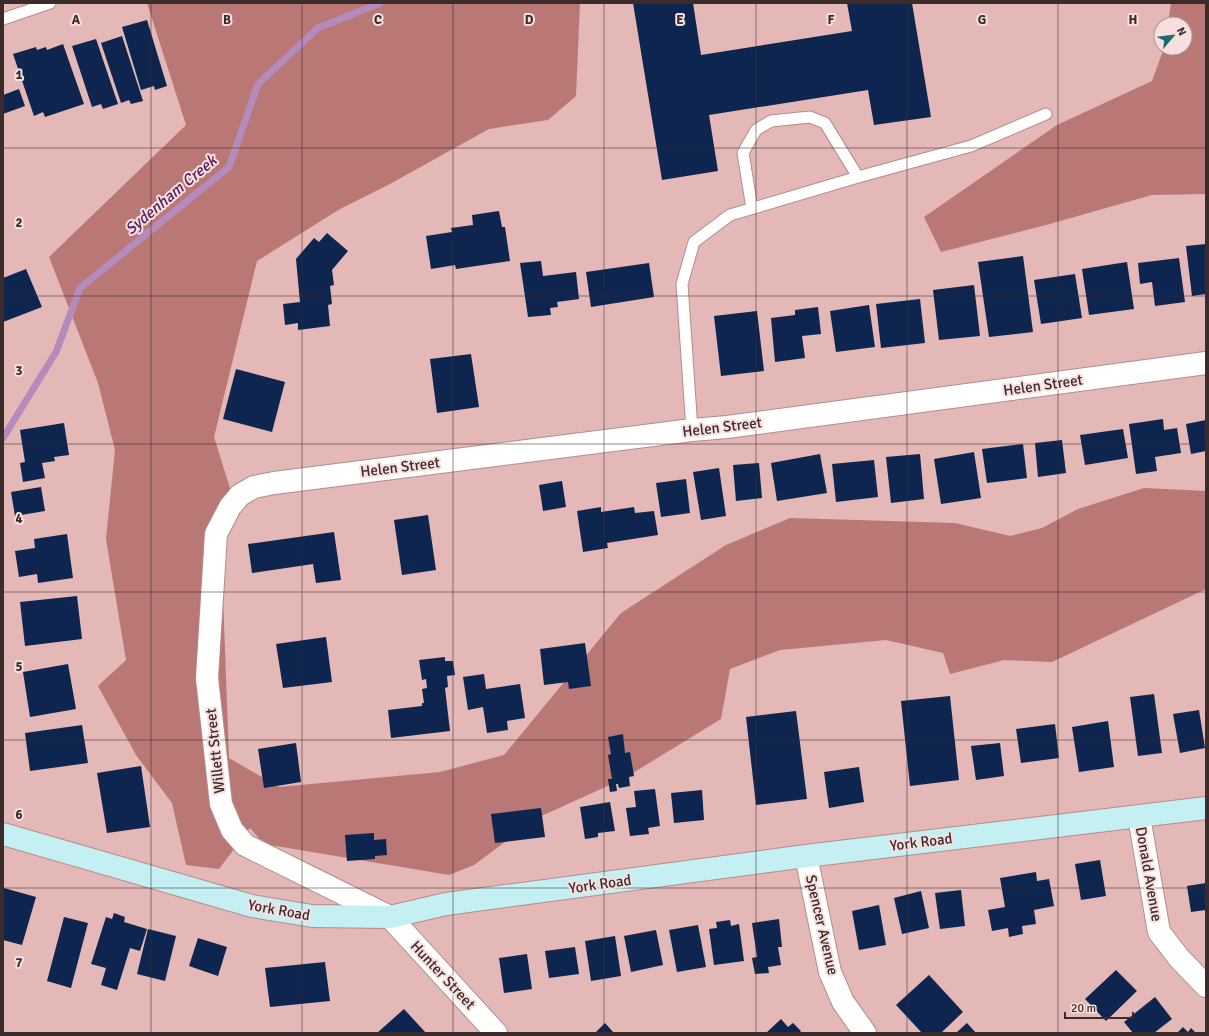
<svg xmlns="http://www.w3.org/2000/svg" width="1209" height="1036" viewBox="0 0 1209 1036" font-family="Signika,sans-serif">
<style>
.forest{fill:#b97775}
.lines{fill:none;stroke-linecap:round;stroke-linejoin:round}
.stream{stroke:#b58bbc;stroke-width:7}
.building{fill:#0e2550}
.lane-casing{stroke:#b58c8a;stroke-width:13}
.street-casing{stroke:#b58c8a;stroke-width:24}
.secondary-casing{stroke:#b58c8a;stroke-width:24}
.lane{stroke:#fff;stroke-width:11}
.street{stroke:#fff;stroke-width:22}
.secondary{stroke:#c5f0f3;stroke-width:22}
.grid{fill:none;stroke:#3c2b2b;stroke-width:1;stroke-opacity:0.55}
.labels{text-anchor:middle;dominant-baseline:central;stroke-width:4;stroke-linejoin:round;paint-order:stroke}
.street-label{font-size:15px;fill:#3c2b2b;stroke:#f6dfde}
.water-label{font-size:16px;font-style:italic;fill:#521f5b;stroke:#f6dfde}
.grid-label{font-size:13px;text-anchor:middle;font-weight:bold;fill:#3c2b2b;stroke:#f6dfde;stroke-width:4;stroke-linejoin:round;paint-order:stroke}
</style>
<rect width="100%" height="100%" fill="#e4b8b6"/>
<!-- forest -->
<g class="forest">
<polygon points="147,3 580,3 576,96 548,120 489,129 388,185 340,209 257,261 214,437 234,501 221,542 229,758 279,787 440,772 504,755 621,613 726,545 790,518 955,523 1010,536 1042,528 1078,509 1144,488 1206,491 1206,589 1052,662 1004,660 950,674 943,653 886,640 780,650 730,669 721,719 623,779 537,818 474,865 449,875 264,844 250,828 219,869 186,865 172,803 136,755 98,686 126,660 106,539 115,450 98,383 49,257 186,125"/>
<polygon points="1171,3 1206,3 1206,194 1152,195 1046,225 941,252 924,217 1057,125 1152,81 1164,48 1185,48 1185,24 1168,24"/>
</g>
<g class="lines">
<!-- stream -->
<polyline class="stream" points="3,438 56,352 80,288 229,167 258,84 318,28 380,3"/>
</g>
<!-- building -->
<g class="building">
<polygon points="633,3 693,3 701,55 852,31 847,3 912,3 931,117 874,125 868,90 709,115 718,171 662,180"/>
<polygon points="147,20 167,86 155,90 154,86 141,90 122,27"/>
<polygon points="122,36 143,101 131,104 129,100 121,103 101,43"/>
<polygon points="96,39 118,104 103,109 101,104 92,107 72,46"/>
<polygon points="63,44 84,104 45,117 43,112 34,116 13,54 36,47 37,50 46,47 47,50"/>
<polygon points="19,89 25,106 3,114 3,95"/>
<polygon points="499,211 502,227 505,227 510,261 456,269 455,265 431,269 426,236 452,232 451,228 473,225 472,215"/>
<polygon points="327,233 348,251 332,270 334,285 330,286 332,304 328,305 330,326 298,330 298,323 285,325 283,304 300,302 296,259 314,238 319,242"/>
<polygon points="1206,244 1206,294 1192,296 1186,246"/>
<polygon points="1023,256 1033,332 989,337 978,262"/>
<polygon points="1179,258 1185,302 1155,306 1152,282 1140,284 1138,263"/>
<polygon points="541,261 543,276 576,272 579,299 557,302 558,307 550,308 551,315 528,317 520,263"/>
<polygon points="1127,262 1134,309 1089,315 1082,269"/>
<polygon points="649,263 654,297 591,307 586,272"/>
<polygon points="26,269 42,307 3,322 3,278"/>
<polygon points="1075,274 1082,318 1041,324 1034,280"/>
<polygon points="974,285 980,336 939,340 933,290"/>
<polygon points="920,299 925,343 881,348 876,304"/>
<polygon points="869,305 875,347 836,352 830,311"/>
<polygon points="818,307 821,334 802,336 805,358 775,362 771,318 795,315 795,310"/>
<polygon points="757,311 764,371 721,376 714,316"/>
<polygon points="471,354 479,407 437,413 430,359"/>
<polygon points="236,369 285,382 272,432 223,419"/>
<polygon points="1163,419 1164,430 1177,428 1181,453 1155,457 1157,471 1136,474 1129,424"/>
<polygon points="1206,420 1206,451 1191,454 1186,424"/>
<polygon points="64,423 69,455 54,457 55,461 42,463 45,478 23,482 20,463 25,462 20,430"/>
<polygon points="1123,429 1128,458 1085,465 1080,435"/>
<polygon points="1062,440 1066,473 1038,477 1035,443"/>
<polygon points="1023,444 1027,478 987,483 982,449"/>
<polygon points="974,452 981,498 941,504 934,459"/>
<polygon points="820,454 827,493 777,501 771,463"/>
<polygon points="920,454 924,499 891,503 886,457"/>
<polygon points="874,460 878,497 836,502 832,464"/>
<polygon points="759,463 762,498 736,501 733,465"/>
<polygon points="719,468 726,516 701,520 693,472"/>
<polygon points="686,479 690,513 661,517 656,483"/>
<polygon points="562,481 566,507 543,511 539,485"/>
<polygon points="41,487 45,511 15,516 11,492"/>
<polygon points="601,507 601,512 634,507 635,513 654,511 658,535 607,543 608,548 583,552 577,511"/>
<polygon points="428,515 436,570 402,575 394,520"/>
<polygon points="334,532 341,580 316,583 313,564 252,573 248,544"/>
<polygon points="67,534 73,578 38,583 37,574 19,577 15,551 35,548 34,539"/>
<polygon points="77,596 82,639 25,646 20,602"/>
<polygon points="326,637 332,682 283,688 276,644"/>
<polygon points="585,643 591,686 569,689 568,682 544,685 540,649"/>
<polygon points="445,657 445,661 453,661 455,675 447,676 448,687 445,688 450,731 391,738 388,710 422,706 422,703 424,703 422,689 427,688 426,679 422,680 419,660"/>
<polygon points="68,664 76,709 30,717 23,672"/>
<polygon points="484,674 486,689 520,684 525,718 507,721 508,730 487,733 483,707 468,710 463,677"/>
<polygon points="1154,694 1162,753 1138,756 1130,697"/>
<polygon points="950,696 959,780 910,786 901,701"/>
<polygon points="1199,710 1205,748 1180,753 1173,714"/>
<polygon points="796,711 807,799 756,805 746,717"/>
<polygon points="1108,721 1114,767 1079,772 1072,727"/>
<polygon points="1055,724 1059,758 1021,763 1016,729"/>
<polygon points="82,725 88,763 30,771 25,733"/>
<polygon points="623,734 625,753 630,752 634,776 629,777 630,786 619,788 618,784 616,784 617,791 610,792 608,779 612,779 608,755 611,754 608,737"/>
<polygon points="296,743 301,782 264,788 258,749"/>
<polygon points="1000,743 1004,776 976,780 971,746"/>
<polygon points="141,766 150,827 107,833 97,773"/>
<polygon points="859,767 864,802 829,808 824,772"/>
<polygon points="655,789 660,826 648,828 649,834 630,836 626,808 636,807 634,791"/>
<polygon points="702,790 704,820 674,823 671,793"/>
<polygon points="610,802 615,831 598,833 598,837 585,839 580,807"/>
<polygon points="541,808 545,837 495,843 491,814"/>
<polygon points="374,833 374,840 386,839 387,855 375,856 375,859 347,861 345,835"/>
<polygon points="1100,860 1106,896 1081,900 1075,864"/>
<polygon points="1036,872 1037,881 1049,879 1054,906 1034,910 1036,924 1022,926 1023,934 1009,937 1008,928 992,931 988,910 1005,907 1000,878"/>
<polygon points="1206,883 1206,910 1191,912 1187,886"/>
<polygon points="4,888 36,897 22,945 3,940 3,893"/>
<polygon points="961,890 965,926 940,929 935,893"/>
<polygon points="921,891 929,928 902,934 894,898"/>
<polygon points="879,905 886,945 859,950 852,911"/>
<polygon points="114,913 125,917 124,922 147,929 140,951 130,948 117,990 101,985 106,968 91,964 106,917 112,919"/>
<polygon points="64,917 88,923 71,988 47,981"/>
<polygon points="779,919 782,947 778,947 781,965 768,967 769,973 755,974 752,958 757,957 752,923"/>
<polygon points="730,920 731,926 739,924 744,961 714,965 709,929 717,928 716,922"/>
<polygon points="698,925 706,967 677,972 669,930"/>
<polygon points="148,929 176,936 165,981 137,974"/>
<polygon points="656,930 663,965 631,972 624,936"/>
<polygon points="615,936 621,976 591,981 585,941"/>
<polygon points="198,938 227,947 218,976 189,966"/>
<polygon points="575,947 579,974 549,978 545,951"/>
<polygon points="527,954 532,989 504,993 499,958"/>
<polygon points="325,962 330,1001 270,1007 265,968"/>
<polygon points="1116,970 1137,991 1106,1021 1085,999"/>
<polygon points="929,975 963,1012 941,1033 922,1033 896,1005"/>
<polygon points="1155,997 1172,1019 1154,1033 1133,1033 1124,1022"/>
<polygon points="404,1009 426,1033 377,1033"/>
<polygon points="781,1019 788,1027 793,1023 801,1031 799,1033 766,1033"/>
<polygon points="605,1023 614,1033 595,1033"/>
<polygon points="967,1023 976,1033 956,1033"/>
<polygon points="1183,1027 1188,1032 1191,1028 1196,1033 1177,1033"/>
</g>
<g class="lines">
<defs>
<g id="lane">
<polyline points="3,19 50,3"/>
<polyline points="752,208 743,153 756,130 771,121 810,117 825,123 858,177"/>
<polyline points="692,430 682,284 694,242 730,215 858,177 971,146 1046,114"/>
</g>
<g id="street">
<polyline points="1139,817 1159,932 1179,958 1206,986"/>
<polyline points="806,856 830,972 843,1002 865,1033"/>
<polyline points="496,1033 390,917 245,845 232,830 221,804 207,678 216,534 230,507 240,495 254,487 274,483 692,430 727,427 1206,363"/>
</g>
<polyline id="secondary" points="3,834 252,906 312,916 390,917 446,904 806,856 1206,808"/>
</defs>
<!-- lane casing -->
<use href="#lane" class="lane-casing"/>
<!-- street casing -->
<use href="#street" class="street-casing"/>
<!-- secondary casing -->
<use href="#secondary" class="secondary-casing"/>
<!-- lane -->
<use href="#lane" class="lane"/>
<!-- street -->
<use href="#street" class="street"/>
<!-- secondary -->
<use href="#secondary" class="secondary"/>
</g>
<!-- grid -->
<path class="grid" d="M151,3V1033M302,3V1033M453,3V1033M604,3V1033M756,3V1033M907,3V1033M1058,3V1033M3,148H1206M3,296H1206M3,444H1206M3,592H1206M3,740H1206M3,888H1206"/>
<g class="labels">
<!-- street labels -->
<g class="street-label">
<text transform="translate(1043 385) rotate(-8)">Helen Street</text>
<text transform="translate(722 427) rotate(-7)">Helen Street</text>
<text transform="translate(400 467) rotate(-7)">Helen Street</text>
<text transform="translate(215 751) rotate(-96)">Willett Street</text>
<text transform="translate(921 842) rotate(-7)">York Road</text>
<text transform="translate(1149 874) rotate(80)">Donald Avenue</text>
<text transform="translate(600 884) rotate(-8)">York Road</text>
<text transform="translate(279 910) rotate(10)">York Road</text>
<text transform="translate(822 925) rotate(77)">Spencer Avenue</text>
<text transform="translate(443 975) rotate(47)">Hunter Street</text>
</g>
<!-- water labels -->
<g class="water-label">
<text transform="translate(171 195) rotate(-40)">Sydenham Creek</text>
</g>
</g>
<g class="grid-label">
<text x="76" y="24">A</text>
<text x="227" y="24">B</text>
<text x="378" y="24">C</text>
<text x="529" y="24">D</text>
<text x="680" y="24">E</text>
<text x="831" y="24">F</text>
<text x="982" y="24">G</text>
<text x="1133" y="24">H</text>
<text x="19" y="79">1</text>
<text x="19" y="227">2</text>
<text x="19" y="375">3</text>
<text x="19" y="523">4</text>
<text x="19" y="671">5</text>
<text x="19" y="819">6</text>
<text x="19" y="967">7</text>
</g>
<!-- border -->
<rect width="1209" height="1036" fill="none" stroke="#3c2b2b" stroke-width="8"/>
<!-- north arrow -->
<g transform="translate(1173 36) rotate(62)"><circle r="19" fill="#f6dfde" stroke="#ac9796"/>
<path d="M0-3L7 15L0 10L-7 15Z" fill="#1d6a6f"/>
<text y="-6" font-size="11" font-weight="bold" text-anchor="middle" fill="#3c2b2b">N</text>
</g>
<!-- scale -->
<path d="M1065 1012v6h68v-6" fill="none" stroke="#3c2b2b" stroke-width="2"/>
<text x="1071" y="1012" font-size="12" fill="#3c2b2b" stroke="#f6dfde" stroke-width="3" paint-order="stroke">20 m</text>
</svg>
